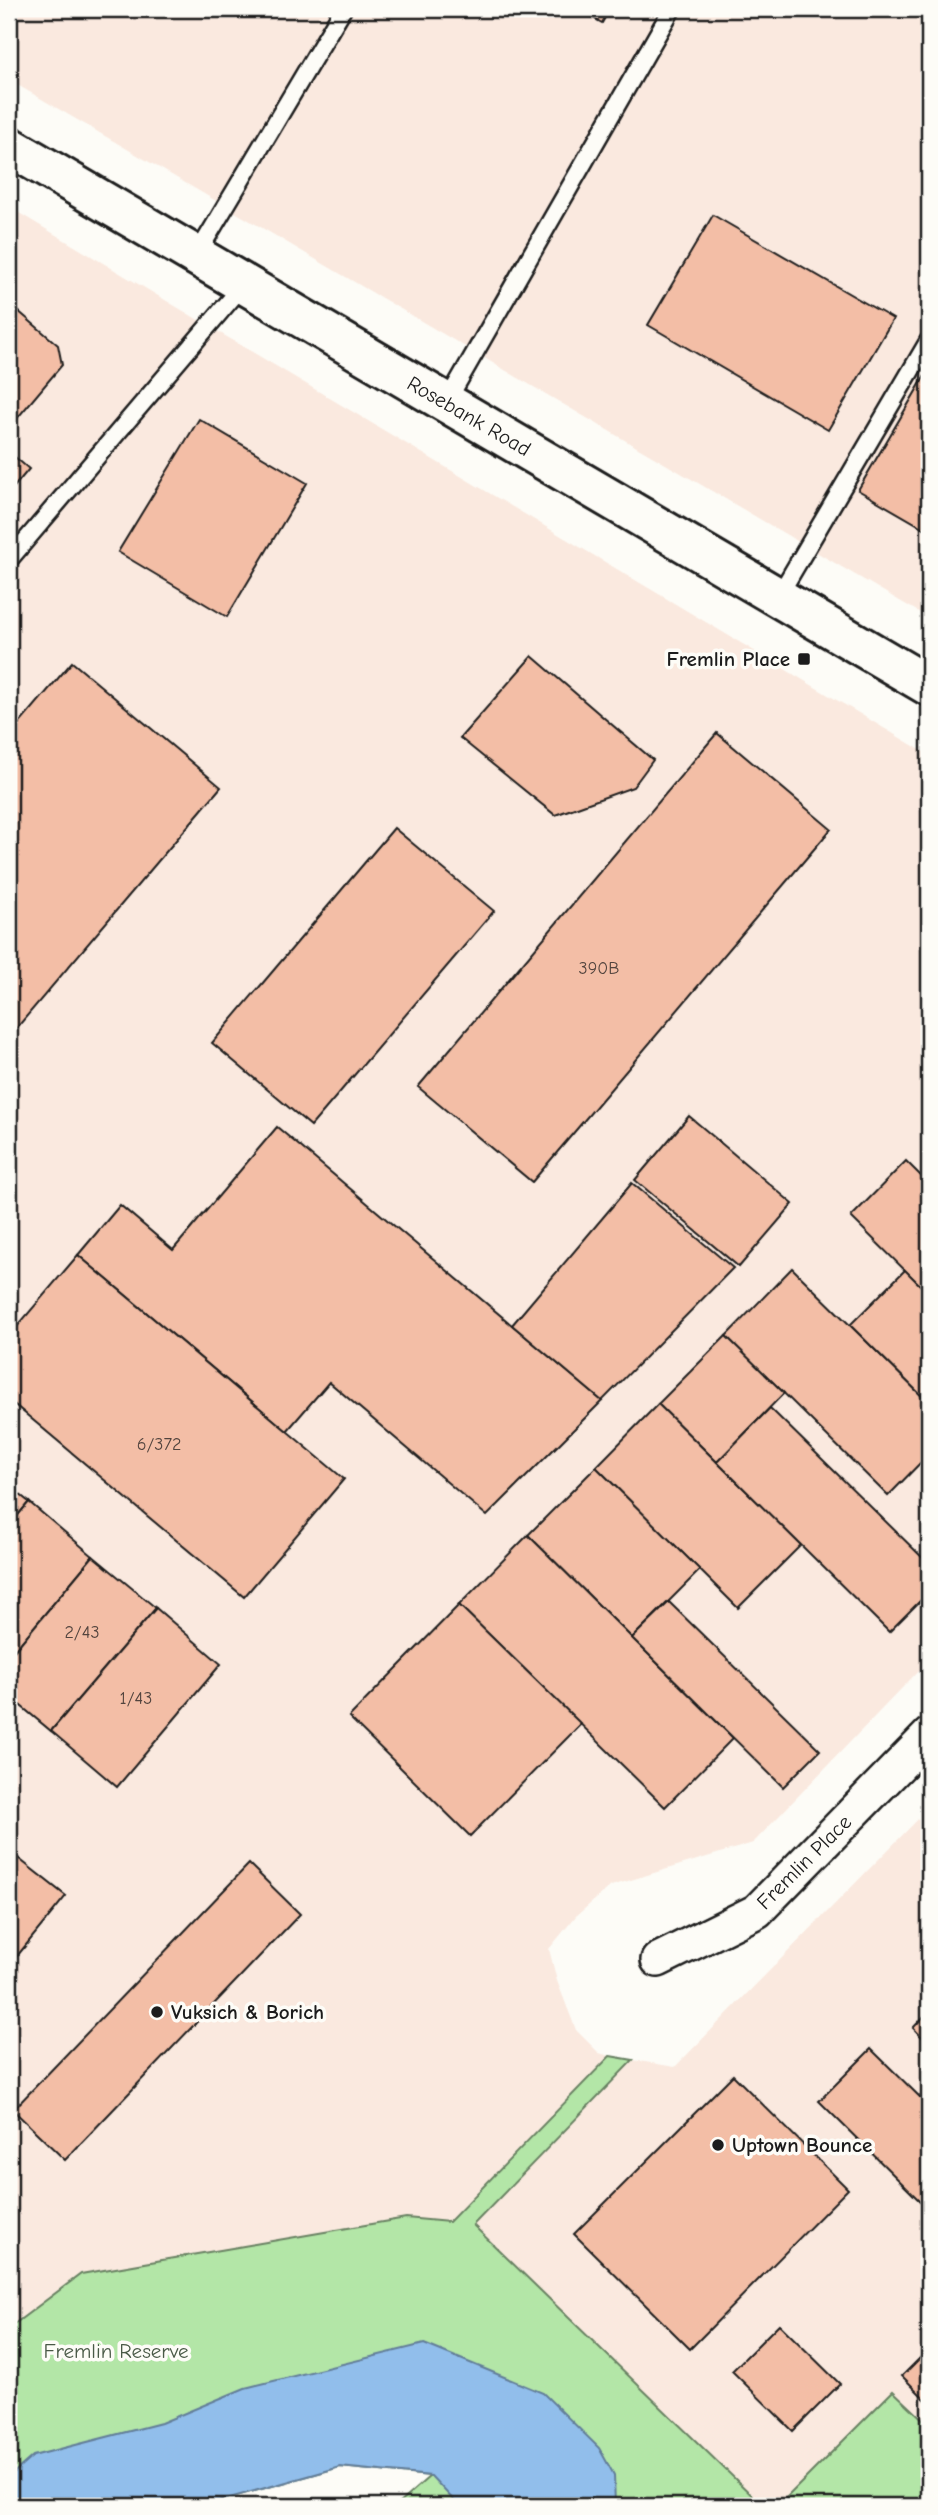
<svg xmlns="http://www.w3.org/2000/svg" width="938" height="2515" viewBox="0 0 938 2515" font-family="'Comic Neue',sans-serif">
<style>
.built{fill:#fae9df}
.green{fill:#b3e6a7;stroke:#688162;stroke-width:2}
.water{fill:#91beeb;stroke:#627d98;stroke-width:2}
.building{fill:#f3bea6;stroke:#1c1c1c;stroke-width:2}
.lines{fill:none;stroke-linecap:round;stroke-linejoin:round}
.lane-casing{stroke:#1c1c1c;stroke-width:21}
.street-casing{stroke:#1c1c1c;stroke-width:38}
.secondary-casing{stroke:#1c1c1c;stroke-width:44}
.lane{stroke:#fdfcf7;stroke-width:16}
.street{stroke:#fdfcf7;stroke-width:33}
.secondary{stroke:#fdfcf7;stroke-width:38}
.poi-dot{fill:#1c1c1c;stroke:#fdfcf7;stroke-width:2.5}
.labels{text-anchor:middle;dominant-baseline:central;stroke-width:7;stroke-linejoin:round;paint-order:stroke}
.number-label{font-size:18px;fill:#52443e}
.street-label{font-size:21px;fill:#1c1c1c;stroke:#fdfcf7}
.poi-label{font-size:21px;font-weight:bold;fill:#1c1c1c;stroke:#fdfcf7;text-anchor:start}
.park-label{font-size:21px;fill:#495946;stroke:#fdfcf7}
</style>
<rect width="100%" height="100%" fill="#fdfcf7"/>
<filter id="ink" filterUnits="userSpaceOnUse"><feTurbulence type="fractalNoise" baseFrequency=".0143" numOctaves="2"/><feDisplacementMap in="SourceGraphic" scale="14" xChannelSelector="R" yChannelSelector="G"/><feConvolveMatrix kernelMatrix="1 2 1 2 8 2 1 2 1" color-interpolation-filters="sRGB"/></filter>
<g filter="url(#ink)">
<!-- built -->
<g class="built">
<polygon points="9,9 929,9 929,618 9,80"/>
<polygon points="9,207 929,755 929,1660 753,1843 611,1886 576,1916 549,1949 557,1981 576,2030 599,2053 610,2056 449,2222 406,2218 81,2274 9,2328"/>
<polygon points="929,1808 929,2425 893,2391 778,2506 763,2506 473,2225 633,2060 675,2067"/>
</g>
<!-- green -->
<g class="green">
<polygon points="610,2056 633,2060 473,2225 763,2506 400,2506 398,2504 430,2476 340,2467 201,2506 9,2506 9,2328 81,2274 406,2218 449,2222"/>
<polygon points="893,2391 929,2425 929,2506 778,2506"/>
</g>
<!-- water -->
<polygon class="water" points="424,2344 543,2393 599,2448 614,2475 615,2506 459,2506 431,2476 340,2467 201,2506 9,2506 9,2477 33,2456 161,2423 245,2388"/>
<!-- building -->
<g class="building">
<polygon points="577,9 610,9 602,23"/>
<polygon points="713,215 893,319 828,430 648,325"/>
<polygon points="9,310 17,310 58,345 62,365 9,428"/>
<polygon points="929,369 929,531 858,490"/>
<polygon points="199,419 307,483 227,617 118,552"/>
<polygon points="9,452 29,469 9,493"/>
<polygon points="532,656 653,760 633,787 555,815 460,738"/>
<polygon points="72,662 221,787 9,1037 9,736"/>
<polygon points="717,733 831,829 532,1182 418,1087"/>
<polygon points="394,828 494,911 311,1126 212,1043"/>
<polygon points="689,1116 793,1204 739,1267 635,1180"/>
<polygon points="277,1127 602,1401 487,1516 329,1382 287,1431 78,1255 120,1205 173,1250"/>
<polygon points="906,1161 929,1184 929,1294 851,1217"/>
<polygon points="632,1183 733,1268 602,1401 512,1325"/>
<polygon points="78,1255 344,1479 244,1597 9,1400 9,1336"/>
<polygon points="792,1268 929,1403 929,1454 888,1496 726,1336"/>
<polygon points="905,1270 929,1294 929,1403 850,1325"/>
<polygon points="726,1336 784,1393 717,1462 658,1404"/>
<polygon points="658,1404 801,1545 738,1608 596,1467"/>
<polygon points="770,1408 929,1564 929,1592 889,1632 717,1462"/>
<polygon points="596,1467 700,1570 632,1638 528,1535"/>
<polygon points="9,1486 29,1502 9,1526"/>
<polygon points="29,1502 93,1556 9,1657 9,1526"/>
<polygon points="528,1535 733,1738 665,1807 459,1605"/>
<polygon points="93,1556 156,1608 51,1731 9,1696 9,1657"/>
<polygon points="669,1602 820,1750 783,1787 632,1638"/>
<polygon points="459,1605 581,1724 470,1836 349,1717"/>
<polygon points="156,1608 221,1664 117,1787 51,1731"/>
<polygon points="9,1851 66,1896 13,1961 9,1958"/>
<polygon points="249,1864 300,1914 65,2160 13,2110"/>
<polygon points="929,2011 929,2044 913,2028"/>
<polygon points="871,2049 929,2106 929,2210 819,2101"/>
<polygon points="733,2075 848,2189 690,2349 574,2234"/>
<polygon points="779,2324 840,2384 793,2431 732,2371"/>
<polygon points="929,2349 929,2403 902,2376"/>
</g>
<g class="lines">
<defs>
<g id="lane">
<polyline points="196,256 343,9"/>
<polyline points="446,403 672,9"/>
<polyline points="9,560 244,284"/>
<polyline points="778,597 929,340"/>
</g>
<polyline id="street" points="658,1960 757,1911 929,1735"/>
<polyline id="secondary" points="9,146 929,686"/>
</defs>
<!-- lane casing -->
<use href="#lane" class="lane-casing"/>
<!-- street casing -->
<use href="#street" class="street-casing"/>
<!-- secondary casing -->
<use href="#secondary" class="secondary-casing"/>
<!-- lane -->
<use href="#lane" class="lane"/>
<!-- street -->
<use href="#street" class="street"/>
<!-- secondary -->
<use href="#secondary" class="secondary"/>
</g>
</g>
<!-- markers -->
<g class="poi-dot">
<rect x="797" y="652" width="14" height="14" rx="3.5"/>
<circle cx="157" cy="2012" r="7"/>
<circle cx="718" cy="2145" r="7"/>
</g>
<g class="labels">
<!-- number labels -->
<g class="number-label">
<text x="599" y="968">390B</text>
<text x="159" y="1444">6/372</text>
<text x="82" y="1632">2/43</text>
<text x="136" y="1698">1/43</text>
</g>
<!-- street labels -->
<g class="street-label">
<text transform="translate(469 416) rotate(30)">Rosebank Road</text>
<text transform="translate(804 1862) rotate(-45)">Fremlin Place</text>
</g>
<!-- poi labels -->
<g class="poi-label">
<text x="790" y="659" text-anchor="end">Fremlin Place</text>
<text x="171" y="2012">Vuksich &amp; Borich</text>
<text x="732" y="2145">Uptown Bounce</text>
</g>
<!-- park labels -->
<g class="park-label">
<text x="116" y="2351">Fremlin Reserve</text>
</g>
</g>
<!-- margin -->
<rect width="938" height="2515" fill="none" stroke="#fdfcf7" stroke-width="35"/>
<rect x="18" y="18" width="903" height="2480" fill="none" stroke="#1c1c1c" stroke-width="2.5" filter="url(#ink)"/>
</svg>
